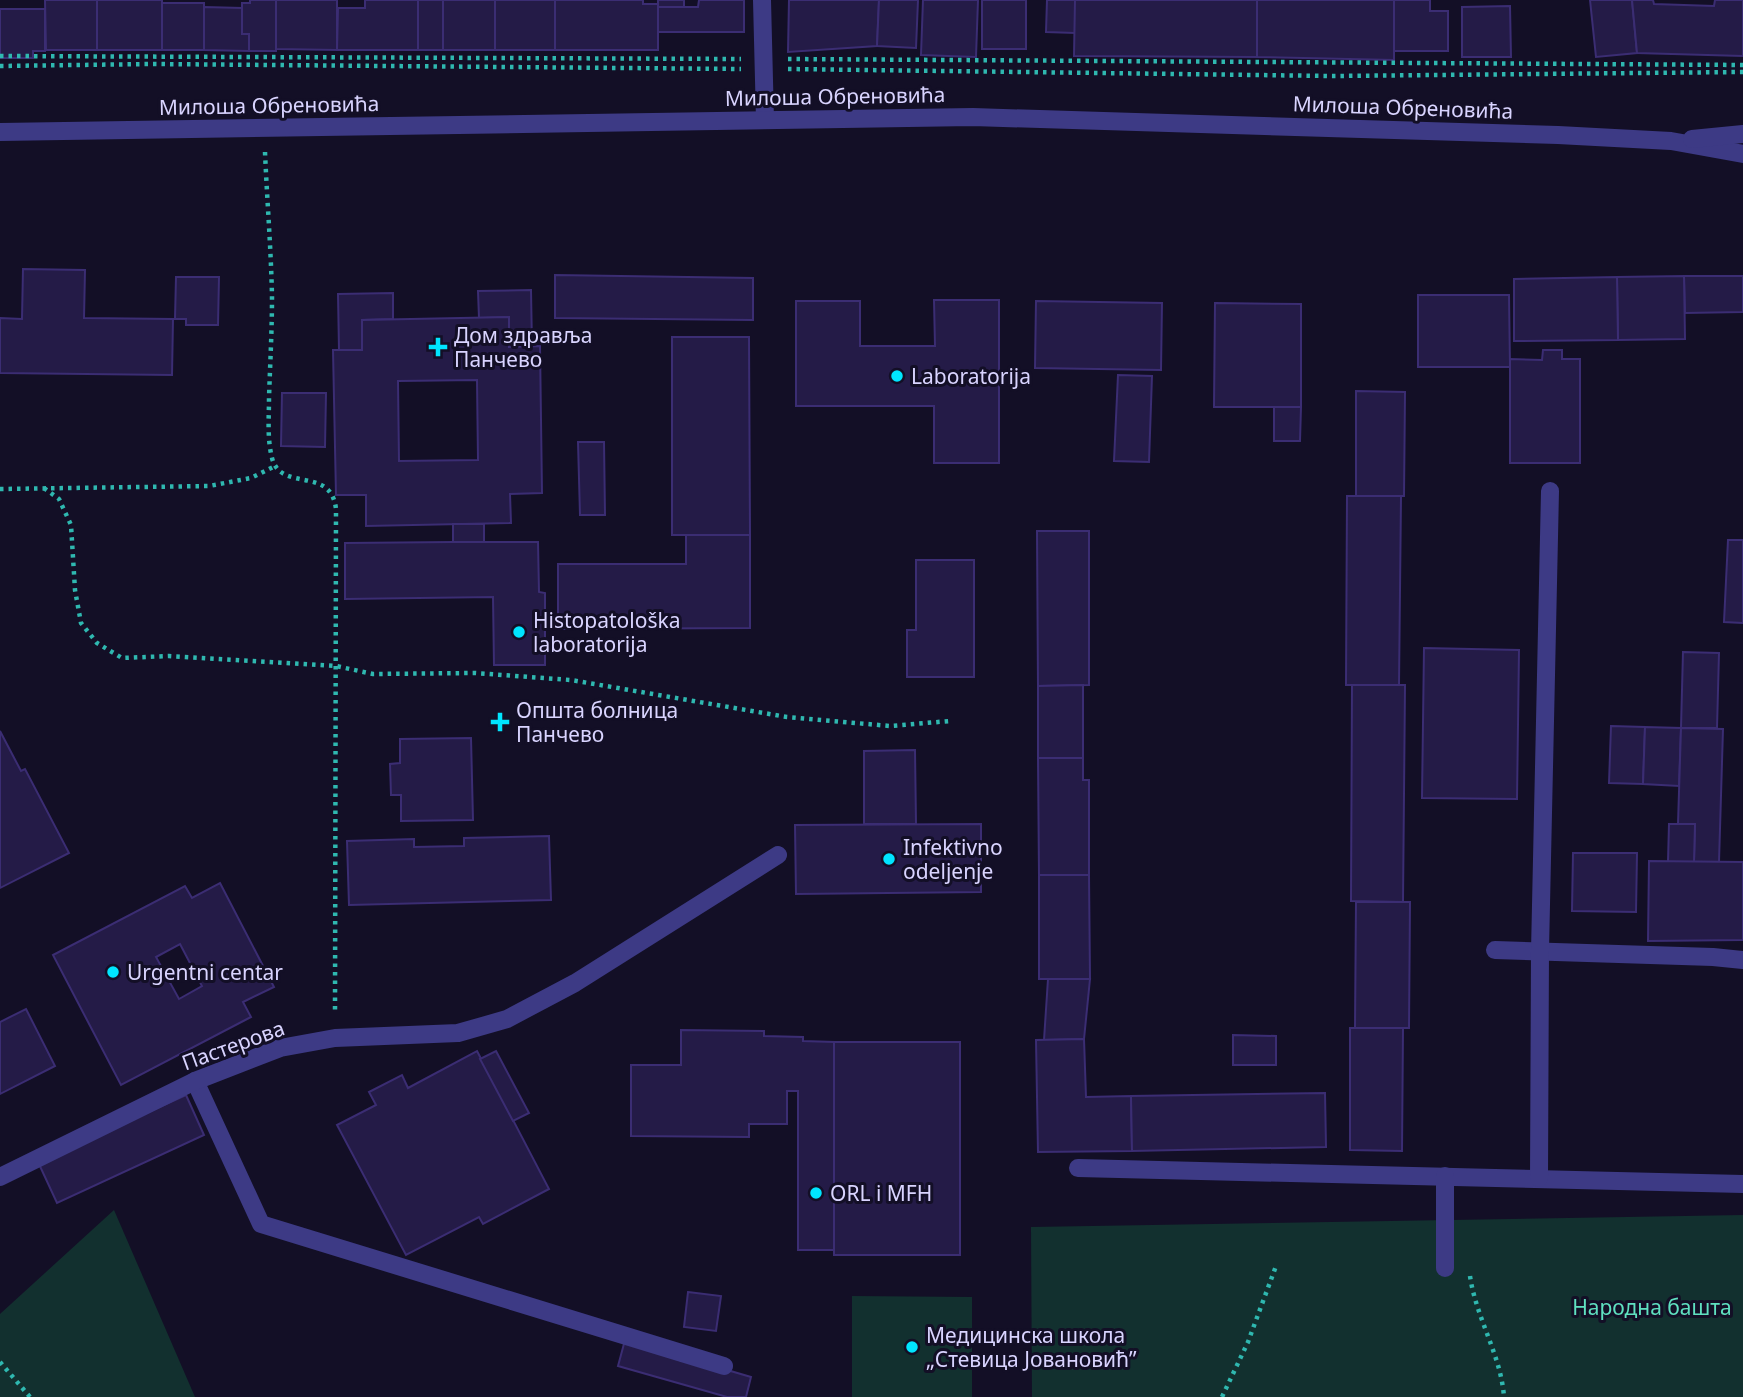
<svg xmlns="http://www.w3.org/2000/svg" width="1743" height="1397" viewBox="0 0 1743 1397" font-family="'Noto Sans',sans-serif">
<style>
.green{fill:#12302f}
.building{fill:#241b47;stroke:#3b2d73;stroke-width:2;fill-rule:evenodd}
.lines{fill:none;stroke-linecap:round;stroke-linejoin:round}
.path{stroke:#2fb8b0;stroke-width:4.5;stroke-dasharray:3.5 5;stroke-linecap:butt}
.minor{stroke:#3d3a85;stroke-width:18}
.poi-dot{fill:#00e5ff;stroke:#130f26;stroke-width:2.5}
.labels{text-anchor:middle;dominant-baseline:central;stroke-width:6;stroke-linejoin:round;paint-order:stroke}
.street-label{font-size:21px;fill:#d9d4ff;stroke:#130f26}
.poi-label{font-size:21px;fill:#d9d4ff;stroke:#130f26;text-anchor:start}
.park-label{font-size:21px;fill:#5fe0c0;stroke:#130f26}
</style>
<rect width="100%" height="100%" fill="#130f26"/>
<!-- green -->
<g class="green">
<polygon points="114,1210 195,1397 0,1397 0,1314"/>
<polygon points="1743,1215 1743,1397 1032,1397 1031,1227"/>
<polygon points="852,1296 972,1297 972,1397 852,1397"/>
</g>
<!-- building -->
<g class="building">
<polygon points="45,0 97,0 97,50 46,50"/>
<rect x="97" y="0" width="65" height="50"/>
<polygon points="250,0 276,0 276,51 249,51 249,34 242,34 242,3 250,3"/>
<polygon points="276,0 337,0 337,50 276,49"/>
<polygon points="365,0 418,0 418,50 337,50 338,8 365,8"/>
<rect x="418" y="0" width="25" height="50"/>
<rect x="443" y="0" width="52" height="50"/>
<rect x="495" y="0" width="60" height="50"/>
<polygon points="555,0 643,0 643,4 658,4 658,50 555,50"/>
<rect x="658" y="0" width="26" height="7"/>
<polygon points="699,0 744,0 744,32 658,32 658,7 698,7"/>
<polygon points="789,0 879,0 877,46 788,52"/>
<polygon points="879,0 918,0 916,48 877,46"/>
<polygon points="923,0 978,0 976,57 921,55"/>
<rect x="982" y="0" width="44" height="49"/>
<polygon points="1047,0 1075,0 1075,33 1046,32"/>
<polygon points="1075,0 1257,0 1257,57 1074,56"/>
<polygon points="1257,0 1394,0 1394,60 1257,57"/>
<polygon points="1394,0 1430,0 1430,11 1448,11 1448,51 1394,51"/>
<polygon points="1590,0 1632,0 1637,53 1596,57"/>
<polygon points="1632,0 1653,0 1654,4 1714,6 1715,0 1743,0 1743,56 1637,53"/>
<rect x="162" y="3" width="42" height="47"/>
<polygon points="1510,6 1511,57 1462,57 1462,7"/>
<polygon points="204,7 242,8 242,34 249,34 249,51 204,50"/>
<polygon points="0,9 45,9 45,51 33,51 33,58 0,58"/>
<polygon points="23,269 85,270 84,318 173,319 172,375 0,373 0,318 22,319"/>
<polygon points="555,275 753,278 753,320 555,318"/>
<polygon points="1684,276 1743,276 1743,312 1685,313"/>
<polygon points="1684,276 1685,339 1618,340 1617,277"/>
<polygon points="176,277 219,277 218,325 186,325 186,319 175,319"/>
<polygon points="1617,277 1618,340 1514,341 1514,279"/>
<polygon points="531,290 532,347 509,347 509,317 479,318 478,291"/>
<polygon points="393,293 393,319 362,320 362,350 339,350 338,294"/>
<polygon points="1418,295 1509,295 1510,367 1418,367"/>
<polygon points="934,300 999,300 999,463 934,463 934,406 796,406 796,301 860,301 860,346 935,346"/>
<polygon points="1036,301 1162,303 1161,370 1035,368"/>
<polygon points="1215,303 1301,304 1301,407 1214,407"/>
<path d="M509,317V347L540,346L542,493L510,494L511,523L366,526V495H336L333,350H362V320ZM477,380L478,460L399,461L398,381Z"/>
<polygon points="672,337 749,337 750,535 672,535"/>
<polygon points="1543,350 1562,350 1562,359 1580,359 1580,463 1510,463 1510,359 1542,360"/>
<polygon points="1118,375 1152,376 1149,462 1114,461"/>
<polygon points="1356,391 1405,392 1404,496 1356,496"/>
<polygon points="282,393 326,393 325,447 281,446"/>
<polygon points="1274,407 1301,407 1300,441 1274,441"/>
<polygon points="578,442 604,442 605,515 580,515"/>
<polygon points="1347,496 1401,496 1399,685 1346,685"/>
<rect x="453" y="524" width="31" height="18"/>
<polygon points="1037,531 1089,531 1089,685 1038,686"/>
<polygon points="686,535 750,535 750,628 558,629 558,564 686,564"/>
<polygon points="1728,540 1743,540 1743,623 1724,622"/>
<polygon points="453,542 538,542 539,592 545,593 545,665 494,665 493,597 345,599 345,543"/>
<polygon points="916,560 974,560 974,677 907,677 907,630 916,630"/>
<polygon points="1424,648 1519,650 1517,799 1422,798"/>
<polygon points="1683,652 1719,653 1717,728 1681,728"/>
<polygon points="1083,685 1083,758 1038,758 1038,686"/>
<polygon points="1352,685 1405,685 1403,902 1351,901"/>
<polygon points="1611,726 1645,727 1643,784 1609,783"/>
<polygon points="1645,727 1681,728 1679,786 1643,784"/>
<polygon points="1681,728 1723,729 1719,862 1694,862 1695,824 1678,824"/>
<polygon points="0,731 21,771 25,769 69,853 0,888"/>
<polygon points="471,738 473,820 401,821 401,795 391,795 390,764 400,763 400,739"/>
<polygon points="915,750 916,824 864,824 864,751"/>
<polygon points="1038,758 1083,758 1083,780 1089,780 1089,875 1039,875"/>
<polygon points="981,824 981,892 796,894 795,825"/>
<polygon points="1669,824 1695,824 1694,862 1668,862"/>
<polygon points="549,836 551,900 349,905 347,841 414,839 414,847 464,846 464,838"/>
<polygon points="1573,853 1637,853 1636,912 1572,911"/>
<polygon points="1649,861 1743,862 1743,940 1648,941"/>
<polygon points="1039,875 1089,875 1090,979 1039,979"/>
<path d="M220,883L274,987L243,1002L251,1017L121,1085L53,955L185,886L192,898ZM180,944L202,986L179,999L156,957Z"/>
<polygon points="1356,902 1410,902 1409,1028 1355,1028"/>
<polygon points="1048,979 1090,979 1084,1039 1044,1040"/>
<polygon points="26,1009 55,1066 0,1094 0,1022"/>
<polygon points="1350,1028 1403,1028 1402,1151 1350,1150"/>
<polygon points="681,1030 764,1031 764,1036 803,1037 803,1041 834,1042 834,1250 798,1250 798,1091 787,1091 787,1124 749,1124 749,1137 631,1136 631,1065 681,1065"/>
<polygon points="1233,1035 1276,1036 1276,1065 1233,1065"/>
<polygon points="1084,1039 1086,1097 1131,1096 1132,1151 1038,1152 1036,1040"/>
<rect x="834" y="1042" width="126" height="213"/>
<polygon points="477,1051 549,1189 483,1224 479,1217 406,1255 337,1125 376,1105 369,1092 402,1075 408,1088"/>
<polygon points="496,1051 529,1113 513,1121 480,1059"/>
<polygon points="1325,1093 1326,1147 1132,1151 1131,1096"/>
<polygon points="186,1095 204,1135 57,1203 38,1162"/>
<polygon points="688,1292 721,1296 716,1331 684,1327"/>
<polygon points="625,1340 751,1377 746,1397 727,1397 618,1366"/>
</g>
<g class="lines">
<!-- path -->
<g class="path">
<polyline points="0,56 741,59"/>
<polyline points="788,59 1743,65"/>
<polyline points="0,66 153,64 741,69"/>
<polyline points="788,69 1332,76 1743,72"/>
<path d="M265,152C267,200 271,248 272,297C272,331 270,365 269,399C269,418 267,438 272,458C281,493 331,465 336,509L335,1013"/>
<polyline points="44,488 59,499 71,525 75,590 81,623 97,643 122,658 169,656 336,666 373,674 475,673 571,680 787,717 890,726 950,721"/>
<polyline points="0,489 209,486 251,478 275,466"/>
<path d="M1470,1276C1476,1318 1501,1355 1504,1397"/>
<polyline points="0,1362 30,1397"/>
<polyline points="1222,1397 1248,1342 1276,1266"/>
</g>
<!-- minor -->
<g class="minor">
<polyline points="762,0 765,120"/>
<polyline points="0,132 973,117 1558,135 1671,141 1743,154"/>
<polyline points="1692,139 1743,134"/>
<polyline points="1495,950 1713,957 1743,960"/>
<polyline points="195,1081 261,1224 724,1366"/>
<polyline points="1078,1168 1743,1184"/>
<polyline points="1445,1176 1445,1268"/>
<polyline points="0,1177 195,1081 280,1048 335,1038 458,1033 507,1019 575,983 778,855"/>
<polyline points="1539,1178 1540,951 1550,491"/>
</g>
</g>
<!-- markers -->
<g class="poi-dot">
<path d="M434.5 336.5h7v7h7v7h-7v7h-7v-7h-7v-7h7z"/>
<circle cx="897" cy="376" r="7"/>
<circle cx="519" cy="632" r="7"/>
<path d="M496.5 711.5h7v7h7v7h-7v7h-7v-7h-7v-7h7z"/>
<circle cx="889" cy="859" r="7"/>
<circle cx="113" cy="972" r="7"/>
<circle cx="816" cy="1193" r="7"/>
<circle cx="912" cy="1347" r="7"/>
</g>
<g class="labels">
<!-- street labels -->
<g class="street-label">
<text transform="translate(835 96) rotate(-1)">Милоша Обреновића</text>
<text transform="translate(269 105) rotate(-1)">Милоша Обреновића</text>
<text transform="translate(1403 107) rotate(2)">Милоша Обреновића</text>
<text transform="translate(233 1045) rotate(-20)">Пастерова</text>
</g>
<!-- poi labels -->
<g class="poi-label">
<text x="454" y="335">Дом здравља<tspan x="454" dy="24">Панчево</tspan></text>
<text x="911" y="376">Laboratorija</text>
<text x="533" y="620">Histopatološka<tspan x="533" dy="24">laboratorija</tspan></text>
<text x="516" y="710">Општа болница<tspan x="516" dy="24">Панчево</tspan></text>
<text x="903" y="847">Infektivno<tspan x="903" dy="24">odeljenje</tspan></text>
<text x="127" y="972">Urgentni centar</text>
<text x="830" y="1193">ORL i MFH</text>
<text x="926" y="1335">Медицинска школа<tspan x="926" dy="24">„Стевица Јовановић”</tspan></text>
</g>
<!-- park labels -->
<g class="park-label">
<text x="1652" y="1307">Народна башта</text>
</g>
</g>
</svg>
